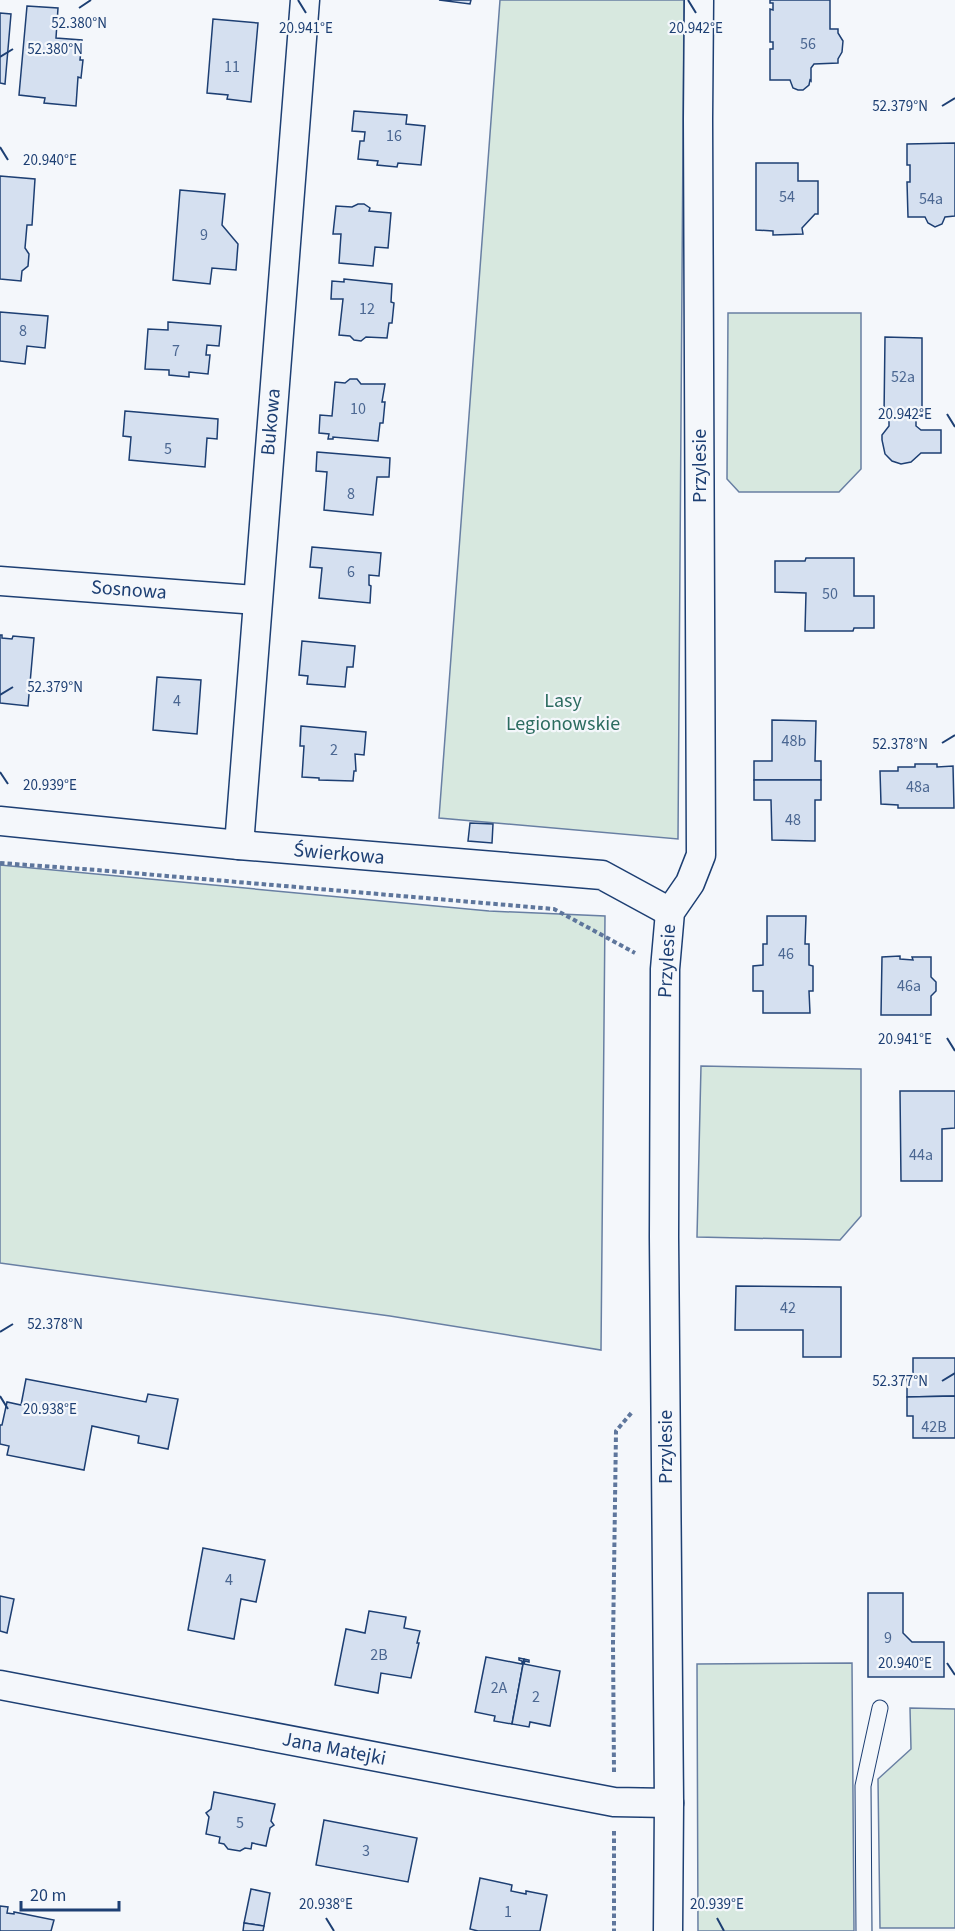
<svg xmlns="http://www.w3.org/2000/svg" width="955" height="1931" viewBox="0 0 955 1931" font-family="'Source Sans 3',sans-serif">
<style>
.green{fill:#d7e8df;stroke:#687fa3;stroke-width:1.5}
.building{fill:#d5e0f0;stroke:#1d3f73;stroke-width:1.5}
.lines{fill:none;stroke-linecap:round;stroke-linejoin:round}
.service-casing{stroke:#1d3f73;stroke-width:17}
.minor-casing{stroke:#1d3f73;stroke-width:31}
.path{stroke:#5e769c;stroke-width:4;stroke-dasharray:4.5 3;stroke-linecap:butt}
.service{stroke:#f4f7fb;stroke-width:15}
.minor{stroke:#f4f7fb;stroke-width:28}
.ticks{fill:none;stroke:#1d3f73;stroke-width:2}
.labels{text-anchor:middle;dominant-baseline:central;stroke-width:4.5;stroke-linejoin:round;paint-order:stroke}
.number-label{font-size:16px;fill:#4b6792}
.street-label{font-size:20px;fill:#1d3f73;stroke:#f4f7fb}
.park-label{font-size:20px;fill:#2c6c60;stroke:#f4f7fb}
.ticks-label{font-size:15px;text-anchor:middle;fill:#1d3f73;stroke:#f4f7fb;stroke-width:4.5;stroke-linejoin:round;paint-order:stroke}
</style>
<rect width="100%" height="100%" fill="#f4f7fb"/>
<!-- green -->
<g class="green">
<polygon points="500,0 684,0 678,839 439,818"/>
<polygon points="728,313 861,313 861,469 839,492 739,492 727,479"/>
<polygon points="0,865 489,911 605,916 601,1350 390,1316 0,1263"/>
<polygon points="701,1066 861,1069 861,1216 840,1240 697,1237"/>
<polygon points="852,1663 854,1931 698,1931 697,1664"/>
<polygon points="910,1708 955,1709 955,1928 880,1928 878,1779 911,1749"/>
</g>
<!-- building -->
<g class="building">
<polygon points="439,0 471,0 470,4"/>
<polygon points="770,0 830,0 830,29 838,29 838,33 843,41 842,52 838,59 838,63 814,64 811,68 811,81 810,80 809,85 803,90 798,90 793,88 790,80 770,80 770,49 773,49 773,42 770,42 770,9 773,10 773,3 770,3"/>
<polygon points="27,6 58,8 56,38 82,40 80,60 83,60 81,78 78,77 76,106 44,103 45,98 19,95"/>
<polygon points="0,13 11,14 5,84 0,83"/>
<polygon points="213,19 258,23 251,102 227,99 228,95 207,93"/>
<polygon points="354,111 407,115 406,124 425,126 421,165 398,163 397,167 377,165 378,161 358,159 360,141 364,141 365,132 352,131"/>
<polygon points="955,143 955,216 945,217 942,224 935,227 928,223 925,217 908,217 907,182 910,182 910,165 907,165 907,144"/>
<polygon points="756,163 798,163 798,181 818,181 818,214 815,214 802,228 803,234 773,235 773,231 756,230"/>
<polygon points="0,176 35,179 32,225 27,225 25,248 29,254 28,266 22,271 21,281 0,279"/>
<polygon points="180,190 225,194 222,225 238,244 236,270 212,268 210,284 173,280"/>
<polygon points="358,204 364,204 370,208 369,211 391,213 388,248 375,247 373,266 339,263 341,234 333,234 336,206 352,207"/>
<polygon points="344,279 392,284 391,302 394,303 392,323 389,323 387,338 366,337 361,341 354,340 350,336 339,335 343,299 331,299 332,281 344,282"/>
<polygon points="0,312 48,316 45,348 27,346 25,364 0,361"/>
<polygon points="168,322 221,326 219,346 207,345 206,355 210,355 208,374 189,372 189,377 169,375 169,370 145,369 148,329 168,330"/>
<polygon points="885,337 922,338 922,416 916,416 916,426 921,430 941,430 941,453 921,453 911,462 901,464 892,461 885,454 882,440 882,435 889,426 889,416 884,416"/>
<polygon points="350,379 357,379 361,384 385,384 382,402 385,402 383,423 380,423 378,441 333,437 333,439 328,439 329,434 319,433 320,415 332,416 335,382 345,383"/>
<polygon points="125,411 218,419 217,439 207,438 205,467 129,460 131,437 123,436"/>
<polygon points="317,452 390,458 389,477 377,477 373,515 324,510 327,472 316,471"/>
<polygon points="312,547 381,553 379,576 369,575 369,585 371,586 370,603 319,598 322,568 310,567"/>
<polygon points="806,558 854,558 854,596 874,596 874,628 854,628 853,631 805,631 806,593 775,592 775,561 805,561"/>
<polygon points="0,635 2,635 2,638 12,639 13,636 34,638 28,706 0,703"/>
<polygon points="302,641 355,646 353,667 347,667 345,687 307,684 308,676 299,675"/>
<polygon points="157,677 201,680 197,734 153,730"/>
<polygon points="772,720 816,721 815,761 821,761 821,780 754,780 754,761 772,761"/>
<polygon points="301,726 366,732 364,755 355,754 356,771 354,771 353,781 319,780 319,778 302,777 304,746 300,746"/>
<polygon points="915,764 937,764 937,767 953,766 954,808 898,808 898,805 881,804 880,771 898,771 898,767 915,767"/>
<polygon points="754,780 821,780 821,800 815,800 815,841 772,840 771,800 754,800"/>
<polygon points="470,823 493,824 492,843 468,841"/>
<polygon points="767,916 806,916 805,944 809,944 809,965 813,966 813,991 809,991 810,1013 763,1013 763,991 753,991 753,966 763,965 763,944 767,944"/>
<polygon points="900,956 900,959 913,960 912,957 931,957 931,977 936,982 936,991 931,996 931,1015 881,1015 882,957"/>
<polygon points="900,1091 955,1091 955,1128 942,1129 942,1181 901,1181"/>
<polygon points="736,1286 841,1287 841,1357 803,1357 803,1330 735,1330"/>
<polygon points="913,1358 955,1358 955,1396 907,1397 907,1379 913,1379"/>
<polygon points="26,1379 146,1402 148,1394 178,1399 168,1449 138,1443 139,1436 92,1426 84,1470 7,1455 9,1446 0,1444 0,1425 2,1425 7,1402 21,1405"/>
<polygon points="955,1396 955,1438 913,1438 913,1416 907,1416 907,1397"/>
<polygon points="203,1548 265,1560 256,1602 241,1599 234,1639 188,1630"/>
<polygon points="868,1593 903,1593 903,1633 912,1642 944,1642 944,1677 868,1677"/>
<polygon points="0,1596 14,1599 7,1633 0,1631"/>
<polygon points="369,1611 406,1617 404,1628 420,1631 417,1643 419,1643 411,1678 381,1673 378,1693 335,1685 346,1629 365,1633"/>
<polygon points="486,1657 522,1664 522,1661 519,1660 519,1658 524,1659 512,1724 494,1721 495,1716 475,1712"/>
<polygon points="524,1659 529,1660 529,1662 525,1661 524,1664 560,1671 550,1726 530,1722 529,1727 512,1724"/>
<polygon points="214,1792 275,1804 271,1821 274,1825 270,1828 266,1846 252,1843 251,1849 245,1848 240,1851 228,1849 224,1844 219,1843 220,1837 206,1834 209,1817 206,1813 211,1809"/>
<polygon points="324,1820 417,1838 408,1882 316,1865"/>
<polygon points="480,1878 512,1885 511,1891 526,1894 526,1891 547,1895 540,1931 478,1931 470,1929"/>
<polygon points="251,1889 270,1893 264,1926 244,1923"/>
<polygon points="0,1906 8,1907 7,1913 14,1914 14,1912 54,1920 51,1931 0,1931"/>
<polygon points="244,1923 264,1926 263,1931 243,1931"/>
</g>
<g class="lines">
<defs>
<polyline id="service" points="864,1931 863,1786 880,1708"/>
<g id="minor">
<polyline points="0,581 257,600"/>
<polyline points="0,821 239,845 602,875 670,912"/>
<polyline points="239,845 305,0"/>
<polyline points="0,1685 614,1802 669,1803"/>
<polyline points="668,1931 669,1803 664,1237 665,969 670,912 690,883 701,855 698,119 699,0"/>
</g>
</defs>
<!-- service casing -->
<use href="#service" class="service-casing"/>
<!-- minor casing -->
<use href="#minor" class="minor-casing"/>
<!-- path -->
<g class="path">
<polyline points="0,863 97,870 554,909 635,953"/>
<polyline points="614,1772 613,1643 616,1431 633,1411"/>
<polyline points="614,1831 614,1931"/>
</g>
<!-- service -->
<use href="#service" class="service"/>
<!-- minor -->
<use href="#minor" class="minor"/>
</g>
<!-- ticks -->
<path class="ticks" d="M298,0L306,13M688,0L696,13M79,8L91,0M0,57L13,49M942,106L955,98M0,147L8,160M947,414L955,427M0,695L13,687M942,743L955,735M0,772L8,784M947,1038L955,1051M0,1332L13,1324M942,1381L955,1373M0,1396L8,1409M947,1663L955,1675M326,1918L334,1931M717,1918L724,1931"/>
<g class="labels">
<!-- number labels -->
<g class="number-label">
<text x="808" y="44">56</text>
<text x="232" y="67">11</text>
<text x="394" y="136">16</text>
<text x="787" y="197">54</text>
<text x="931" y="199">54a</text>
<text x="204" y="235">9</text>
<text x="367" y="309">12</text>
<text x="23" y="331">8</text>
<text x="176" y="351">7</text>
<text x="903" y="377">52a</text>
<text x="358" y="409">10</text>
<text x="168" y="449">5</text>
<text x="351" y="494">8</text>
<text x="351" y="572">6</text>
<text x="830" y="594">50</text>
<text x="177" y="701">4</text>
<text x="794" y="741">48b</text>
<text x="334" y="750">2</text>
<text x="918" y="787">48a</text>
<text x="793" y="820">48</text>
<text x="786" y="954">46</text>
<text x="909" y="986">46a</text>
<text x="921" y="1155">44a</text>
<text x="788" y="1308">42</text>
<text x="934" y="1427">42B</text>
<text x="229" y="1580">4</text>
<text x="888" y="1638">9</text>
<text x="379" y="1655">2B</text>
<text x="499" y="1688">2A</text>
<text x="536" y="1697">2</text>
<text x="240" y="1823">5</text>
<text x="366" y="1851">3</text>
<text x="508" y="1912">1</text>
</g>
<!-- street labels -->
<g class="street-label">
<text transform="translate(271 422) rotate(-85)">Bukowa</text>
<text transform="translate(700 466) rotate(-90)">Przylesie</text>
<text transform="translate(129 590) rotate(4)">Sosnowa</text>
<text transform="translate(339 854) rotate(5)">Świerkowa</text>
<text transform="translate(667 961) rotate(-87)">Przylesie</text>
<text transform="translate(666 1447) rotate(-90)">Przylesie</text>
<text transform="translate(334 1749) rotate(11)">Jana Matejki</text>
</g>
<!-- park labels -->
<g class="park-label">
<text x="563" y="701">Lasy<tspan x="563" dy="23">Legionowskie</tspan></text>
</g>
</g>
<g class="ticks-label">
<text x="79" y="28">52.380°N</text>
<text x="696" y="33">20.942°E</text>
<text x="306" y="33">20.941°E</text>
<text x="55" y="54">52.380°N</text>
<text x="900" y="111">52.379°N</text>
<text x="50" y="165">20.940°E</text>
<text x="905" y="419">20.942°E</text>
<text x="55" y="692">52.379°N</text>
<text x="900" y="749">52.378°N</text>
<text x="50" y="790">20.939°E</text>
<text x="905" y="1044">20.941°E</text>
<text x="55" y="1329">52.378°N</text>
<text x="900" y="1386">52.377°N</text>
<text x="50" y="1414">20.938°E</text>
<text x="905" y="1668">20.940°E</text>
<text x="326" y="1909">20.938°E</text>
<text x="717" y="1909">20.939°E</text>
</g>
<!-- scale -->
<path d="M21 1901v9h98v-9" fill="none" stroke="#1d3f73" stroke-width="3"/>
<text x="30" y="1901" font-size="18" fill="#1d3f73" stroke="#f4f7fb" stroke-width="4.5" paint-order="stroke">20 m</text>
</svg>
